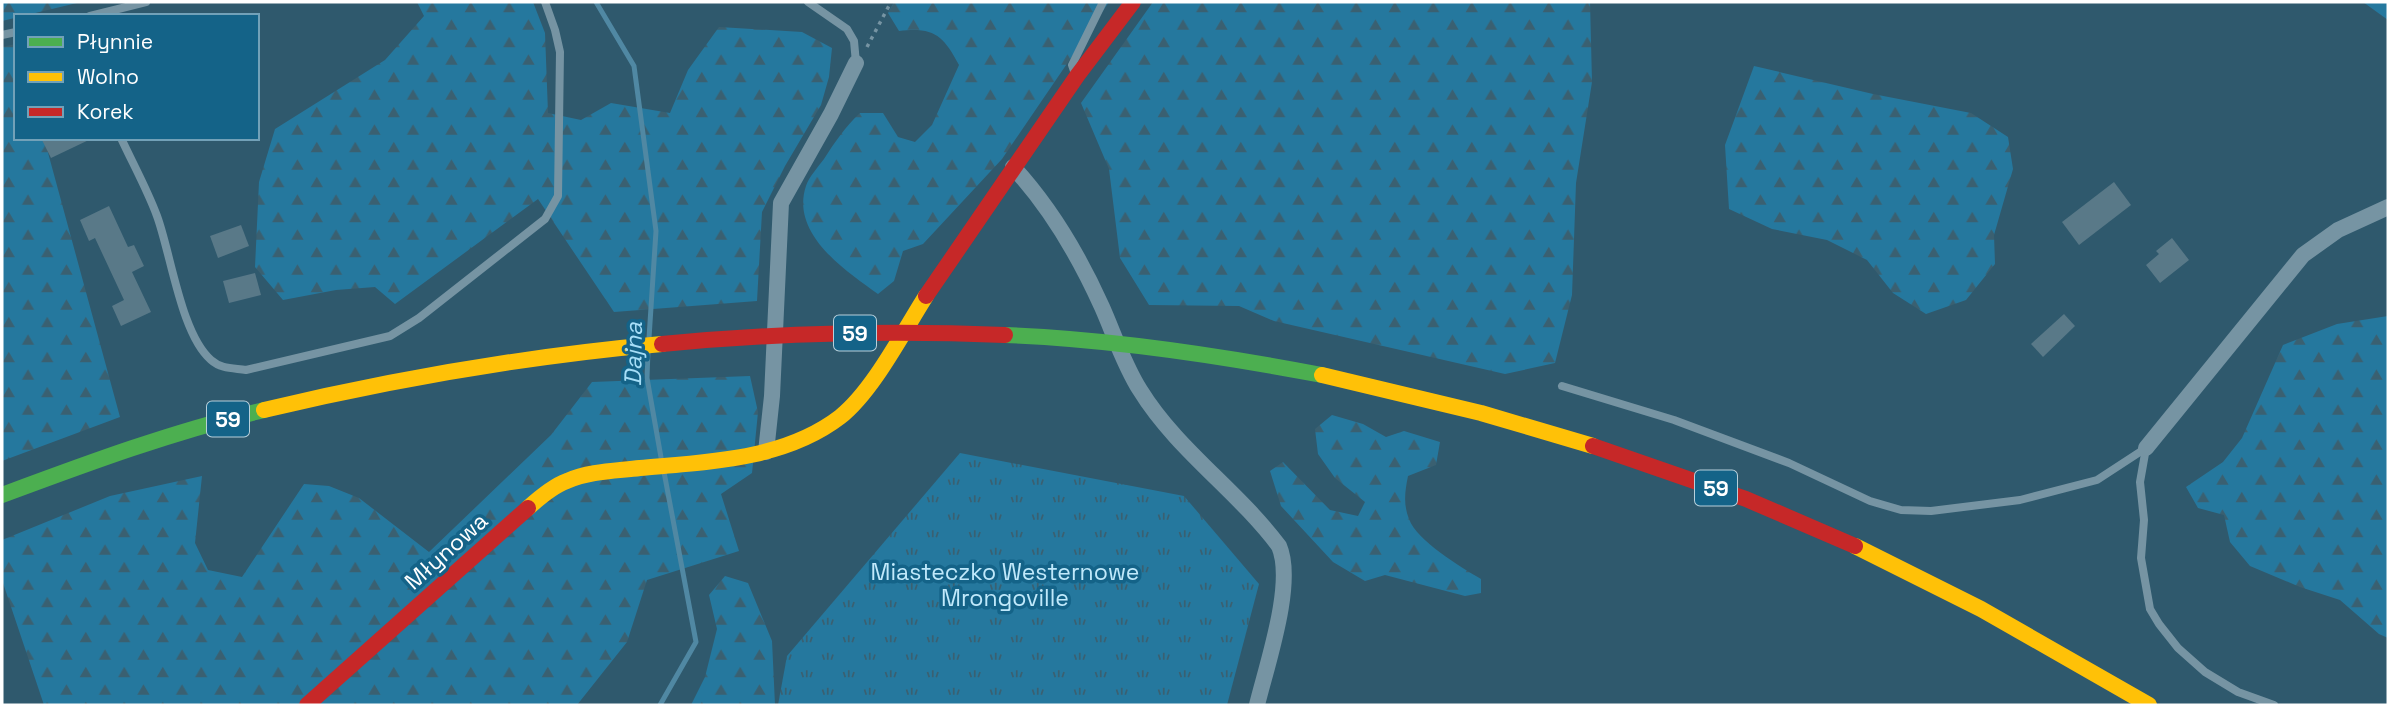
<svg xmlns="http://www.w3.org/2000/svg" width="2390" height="707" viewBox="0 0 2390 707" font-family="'Space Grotesk',sans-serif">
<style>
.forest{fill:url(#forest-firs)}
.park{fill:url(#park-tufts)}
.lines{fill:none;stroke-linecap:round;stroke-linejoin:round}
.stream{stroke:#5088a3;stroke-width:5}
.building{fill:#597988}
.path{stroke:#7694a3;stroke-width:3.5;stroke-dasharray:3.5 5;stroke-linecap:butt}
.lane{stroke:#7694a3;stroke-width:8}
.street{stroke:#7694a3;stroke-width:16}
.fast{stroke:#4caf50;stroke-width:16}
.slow{stroke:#ffc107;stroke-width:16}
.jam{stroke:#c62828;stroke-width:16}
.labels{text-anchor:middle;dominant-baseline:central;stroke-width:7;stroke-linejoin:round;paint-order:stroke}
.shield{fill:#146388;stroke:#b8d0db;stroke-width:2}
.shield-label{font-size:21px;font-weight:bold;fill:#fff}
.street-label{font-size:23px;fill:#fff;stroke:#146388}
.park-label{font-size:23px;fill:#c0e9fb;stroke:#146388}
.water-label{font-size:24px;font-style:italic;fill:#a6def7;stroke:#146388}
</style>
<defs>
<pattern id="forest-firs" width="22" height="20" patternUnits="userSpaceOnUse" patternTransform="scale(1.75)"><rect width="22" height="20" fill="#25789e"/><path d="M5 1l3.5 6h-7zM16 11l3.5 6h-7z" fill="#3a6071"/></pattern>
<pattern id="park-tufts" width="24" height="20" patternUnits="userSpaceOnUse" patternTransform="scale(1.75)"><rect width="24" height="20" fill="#25789e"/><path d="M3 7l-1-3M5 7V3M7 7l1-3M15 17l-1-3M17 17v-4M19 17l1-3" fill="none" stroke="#3a6071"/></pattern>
</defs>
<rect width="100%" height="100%" fill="#2f596d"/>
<!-- forest -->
<g class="forest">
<polygon points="2,2 81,2 2,21"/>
<polygon points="417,2 533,2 545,33 548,113 581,120 611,103 670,113 688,70 719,27 802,32 832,48 829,77 821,105 785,166 762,212 757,301 614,312 538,199 395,304 375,287 336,290 283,300 255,267 259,182 275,129 385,60 424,16"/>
<path d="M894,2H1109L1002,159L923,244L903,251L894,281L878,294C846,271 790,234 806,186C809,177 818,167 824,159C835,142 845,127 860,113H883L898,137L915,142L932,125L959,65C943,35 934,27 899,31L888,13Z"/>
<polygon points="1153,2 1590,2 1592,82 1576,183 1572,295 1555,363 1505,374 1274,321 1239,306 1149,305 1120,258 1109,169 1081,103"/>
<polygon points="2363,2 2388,2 2388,20"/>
<polygon points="16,44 16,138 44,138 120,417 2,461 2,47"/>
<polygon points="1754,66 1873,94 1971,113 2008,137 2013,169 1994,235 1995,264 1966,300 1926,314 1893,293 1867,260 1827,240 1772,229 1729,209 1725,145"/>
<polygon points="2388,316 2388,638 2379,634 2340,600 2300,587 2250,566 2230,542 2224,515 2198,508 2186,487 2223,462 2242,438 2283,345 2337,324"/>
<polygon points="750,376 758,412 752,473 721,494 739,551 647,580 627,642 577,705 44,705 2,580 2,540 110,496 202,476 195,543 208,570 242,577 304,484 329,486 359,498 429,552 551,435 592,382"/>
<path d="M1332,415L1363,424L1386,437L1404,431L1440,442L1436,465L1408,476C1405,491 1403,504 1409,519C1417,541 1461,567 1481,579V593L1465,596L1385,575L1365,581L1333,562L1281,506L1270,471L1283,462L1330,510L1358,516L1365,502L1335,478L1318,454L1315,429Z"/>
<polygon points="725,576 748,583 772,641 775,705 691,705 705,677 717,629 709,595"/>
</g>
<!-- park -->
<polygon class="park" points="960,453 1184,496 1259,584 1227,705 778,705 787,656"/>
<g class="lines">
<!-- stream -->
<g class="stream">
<polyline points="596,2 634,66 656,231 649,338"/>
<polyline points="648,351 647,378 662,463"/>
<polyline points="660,705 696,642 664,472"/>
</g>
</g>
<!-- building -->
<g class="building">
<polygon points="41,138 93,138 51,158"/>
<polygon points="2114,182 2131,205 2079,245 2062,222"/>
<polygon points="109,206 128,247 134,245 144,266 132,272 151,312 121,326 112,306 124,300 95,238 89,241 80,220"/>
<polygon points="241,225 249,246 218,258 210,236"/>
<polygon points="2172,238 2189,260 2160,283 2146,265 2159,254 2156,251"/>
<polygon points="255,273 261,295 229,303 223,281"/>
<polygon points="2064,314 2075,326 2043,357 2031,344"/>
</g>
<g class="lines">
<!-- path -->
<polyline class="path" points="867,47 891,2"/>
<!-- lane -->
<g class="lane">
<polyline points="808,2 847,29 854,41 856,63"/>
<polyline points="90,16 146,2"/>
<polyline points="2,35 16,32"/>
<polyline points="1075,74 1072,65 1103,2"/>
<path d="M121,138C133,164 147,189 157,216C171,254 181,334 211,360C221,369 233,368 246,370L390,336L419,318L545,219L558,196L560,52L555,30L545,2"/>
<polyline points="1562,386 1674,420 1789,463 1870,501 1901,510 1931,511 2020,500 2097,480 2146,448"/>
<polyline points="2146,448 2140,482 2144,520 2141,558 2150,609 2159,624 2178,648 2205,672 2238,692 2274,705"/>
</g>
<!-- street -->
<g class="street">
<path d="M1013,167C1051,208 1079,256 1102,307C1114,334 1124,365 1140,390C1177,450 1237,490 1279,546C1295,583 1267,664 1257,705"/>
<polyline points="2146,448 2303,255 2338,230 2388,207"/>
<polyline points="766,452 772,396 781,203 831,114 856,63"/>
</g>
<!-- fast -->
<g class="fast">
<path d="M1005,335C1112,339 1217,355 1322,375"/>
<path d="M2,495C88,463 174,431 264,410"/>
</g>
<!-- slow -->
<g class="slow">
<polyline points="1322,375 1481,413 1593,446"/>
<path d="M264,410C395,379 527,356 662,344"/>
<path d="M528,508C539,498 553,486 567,481C590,471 616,471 640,468C707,462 784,460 840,417C873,391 903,332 926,296"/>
<polyline points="1855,546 1981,609 2149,705"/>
</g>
<!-- jam -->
<g class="jam">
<polyline points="926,296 1077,76 1133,2"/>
<path d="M662,344C776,333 891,330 1005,335"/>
<polyline points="1593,446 1746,499 1855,546"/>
<polyline points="307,705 528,508"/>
</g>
</g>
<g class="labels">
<!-- shield labels -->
<g class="shield">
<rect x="834" y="315.5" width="42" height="35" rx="5"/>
<rect x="207" y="401.5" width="42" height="35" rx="5"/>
<rect x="1695" y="470.5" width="42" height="35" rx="5"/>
</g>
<g class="shield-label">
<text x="855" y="333">59</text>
<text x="228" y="419">59</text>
<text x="1716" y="488">59</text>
</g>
<!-- street labels -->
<g class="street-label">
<text transform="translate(446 551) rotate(-42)">Młynowa</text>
</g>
<!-- park labels -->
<g class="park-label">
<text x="1005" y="572">Miasteczko Westernowe<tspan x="1005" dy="26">Mrongoville</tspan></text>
</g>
<!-- water labels -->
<g class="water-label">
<text transform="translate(633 354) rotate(-89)">Dajna</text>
</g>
</g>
<!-- border -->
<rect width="2390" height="707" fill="none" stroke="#ffffff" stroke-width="7"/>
<!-- legend -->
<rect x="14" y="14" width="245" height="126" fill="#146388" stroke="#72a1b8" stroke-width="2"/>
<rect x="28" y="37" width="35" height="10" fill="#4caf50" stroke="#72a1b8" stroke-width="2"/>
<text x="77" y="49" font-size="21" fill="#ffffff">Płynnie</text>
<rect x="28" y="72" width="35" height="10" fill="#ffc107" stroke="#72a1b8" stroke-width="2"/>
<text x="77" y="84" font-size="21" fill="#ffffff">Wolno</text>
<rect x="28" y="107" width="35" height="10" fill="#c62828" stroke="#72a1b8" stroke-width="2"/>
<text x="77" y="119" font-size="21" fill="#ffffff">Korek</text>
</svg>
